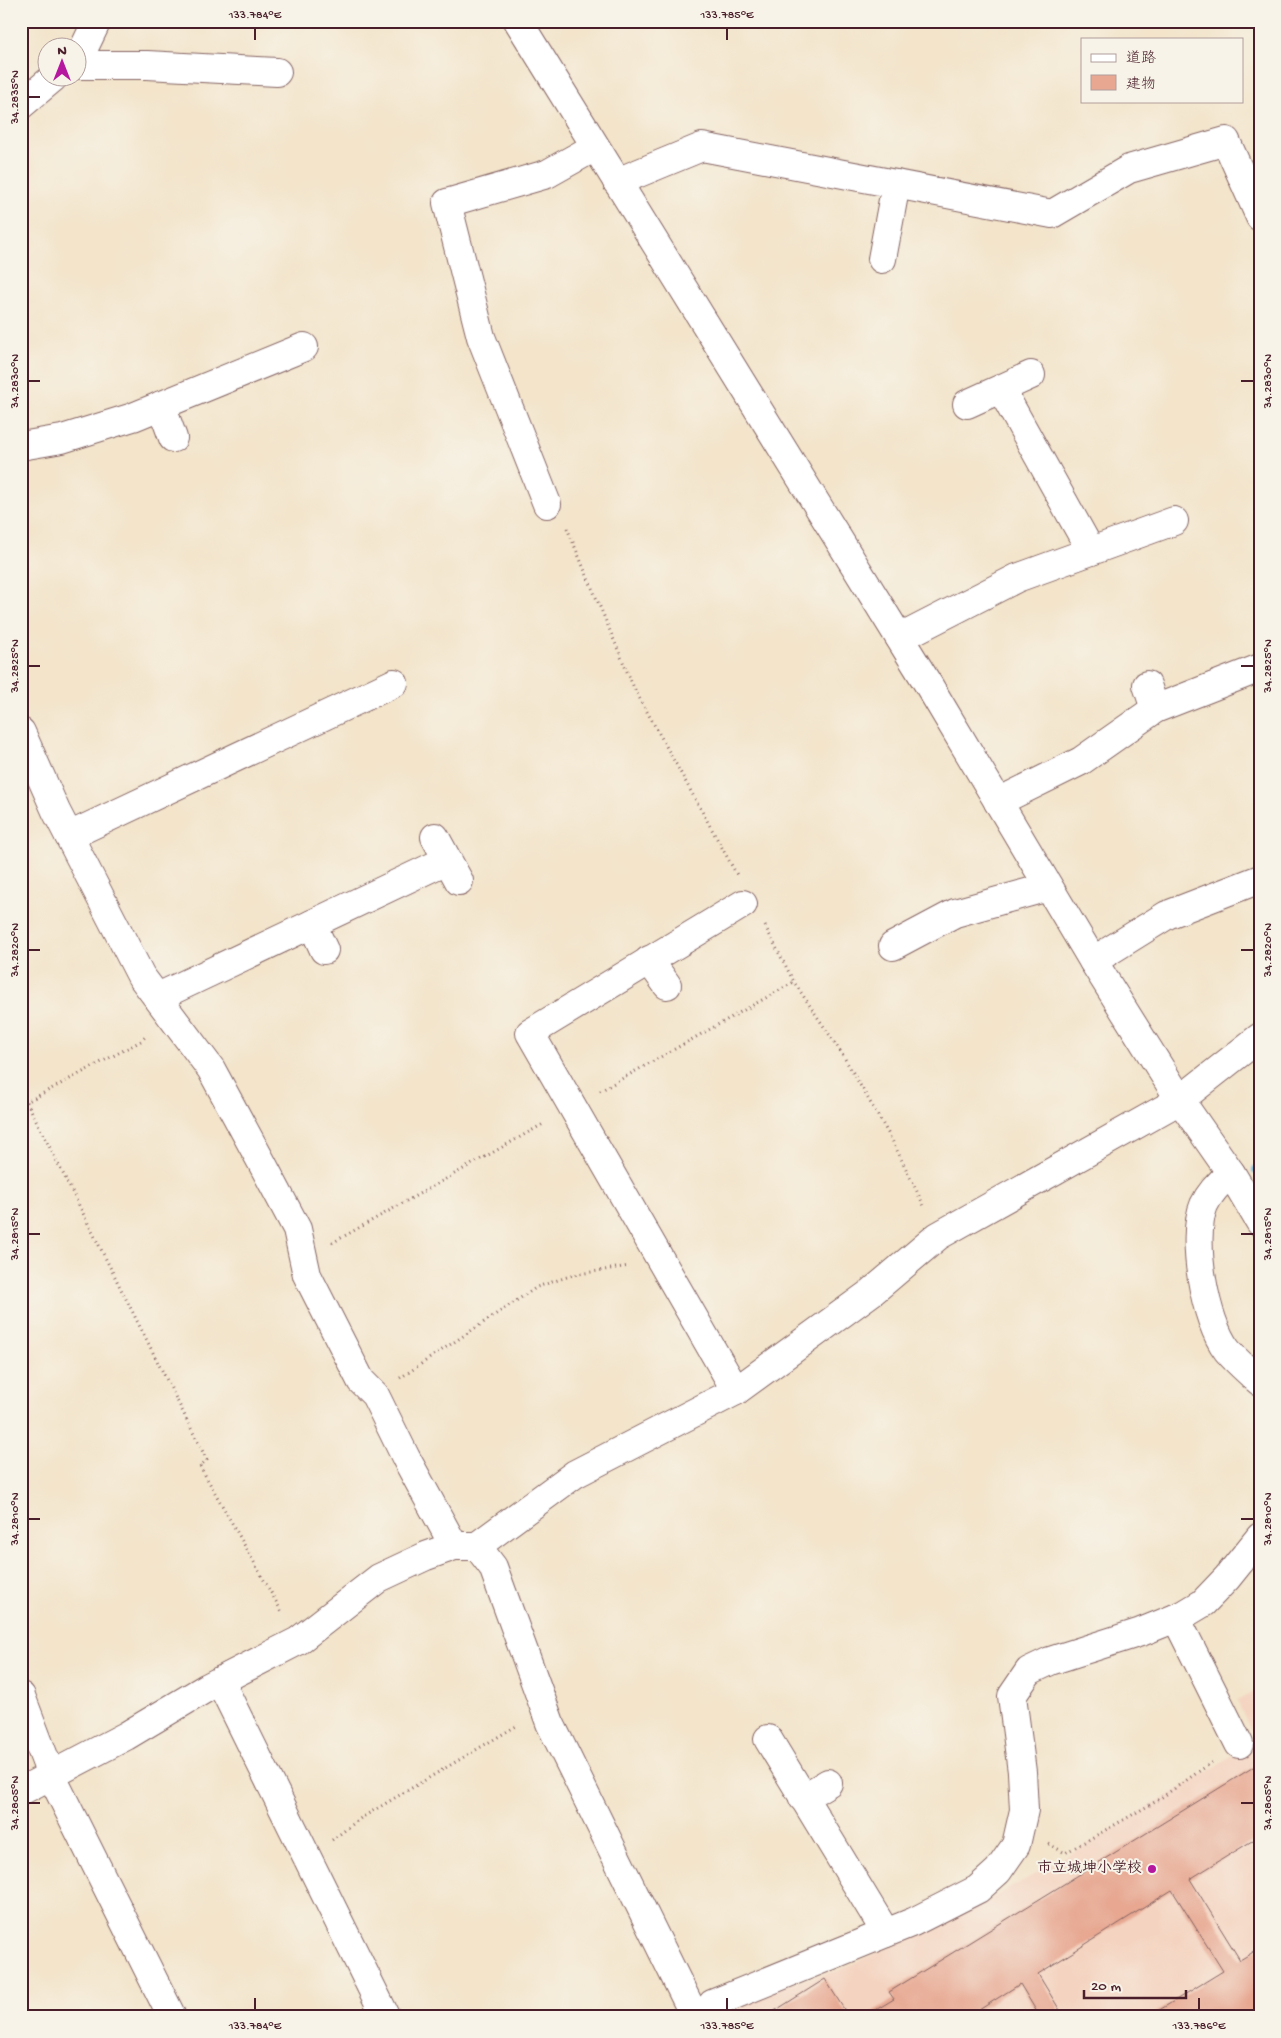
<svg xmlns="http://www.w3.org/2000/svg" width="1281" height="2038" viewBox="0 0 1281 2038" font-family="'Gochi Hand','Klee One',sans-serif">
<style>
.built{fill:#f4d3c0}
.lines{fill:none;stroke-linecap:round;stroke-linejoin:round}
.stream{stroke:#57add3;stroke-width:10}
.building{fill:#e7a791}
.minor-casing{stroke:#856463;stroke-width:30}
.path{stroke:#856463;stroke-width:3;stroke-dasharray:1 4;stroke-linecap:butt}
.minor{stroke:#fff;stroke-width:28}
.ticks{fill:none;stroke:#4a1f2b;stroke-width:2}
.poi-dot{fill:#b5179e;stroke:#f7f3e8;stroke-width:2}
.labels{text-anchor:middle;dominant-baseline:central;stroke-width:4;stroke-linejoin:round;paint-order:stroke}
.poi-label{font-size:15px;font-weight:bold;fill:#4a1f2b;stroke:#f7f3e8;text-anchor:end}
.neatline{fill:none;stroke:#4a1f2b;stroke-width:2}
.ticks-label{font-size:12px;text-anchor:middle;fill:#4a1f2b}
</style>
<rect width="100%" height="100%" fill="#f7f3e8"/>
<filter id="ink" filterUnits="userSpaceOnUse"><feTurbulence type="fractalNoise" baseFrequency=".02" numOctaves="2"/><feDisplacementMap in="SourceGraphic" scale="10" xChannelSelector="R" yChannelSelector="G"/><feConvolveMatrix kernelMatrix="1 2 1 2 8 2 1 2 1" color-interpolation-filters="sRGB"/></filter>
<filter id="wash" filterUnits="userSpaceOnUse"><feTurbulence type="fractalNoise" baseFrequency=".0096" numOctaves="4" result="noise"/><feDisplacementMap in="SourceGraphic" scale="20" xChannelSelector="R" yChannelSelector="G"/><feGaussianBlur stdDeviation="1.12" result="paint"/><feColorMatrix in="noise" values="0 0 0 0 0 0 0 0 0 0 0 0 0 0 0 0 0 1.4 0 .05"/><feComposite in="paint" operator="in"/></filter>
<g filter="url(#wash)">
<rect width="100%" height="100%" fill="#f3e4ca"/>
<!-- built -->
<polygon class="built" points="1260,1689 1260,2017 732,2017 739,1998 839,1970 982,1904 1107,1833 1256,1742 1237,1701"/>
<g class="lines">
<!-- stream -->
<polyline class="stream" points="1257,1170 1260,1168"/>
</g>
<g id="blocks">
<!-- building -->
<g class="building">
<polygon points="1260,1763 1260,1836 1190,1879 1240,1960 1260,1948 1260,2014 1256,2017 1148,2017 1223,1971 1172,1890 1038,1974 1064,2017 1040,2017 1020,1984 968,2017 864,2017 894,1999 889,1992"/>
<polygon points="825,1979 849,2017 765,2017"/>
</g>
</g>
</g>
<g filter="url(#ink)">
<use href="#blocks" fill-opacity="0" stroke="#856463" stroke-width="1"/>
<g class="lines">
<defs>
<g id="minor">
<polyline points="518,21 928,684 1093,961 1180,1100 1231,1173 1260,1222"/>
<polyline points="78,56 82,52 97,21"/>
<polyline points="78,65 147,65 277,72"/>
<polyline points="21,105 53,78"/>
<polyline points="617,182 702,147 1052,214 1129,169 1226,141 1260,217"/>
<polyline points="882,259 896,184"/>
<polyline points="1001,389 1091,551"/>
<polyline points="967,404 1031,375"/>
<polyline points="161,405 173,438"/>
<polyline points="21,446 62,439 133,417 304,347"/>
<polyline points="547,504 481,337 447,203 547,174 595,147"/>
<polyline points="900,638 1017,578 1174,521"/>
<polyline points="1147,685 1155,709"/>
<polyline points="21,732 56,811 141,976 211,1069 262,1163 297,1229 307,1275 361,1381 375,1395 406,1458 454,1546"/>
<polyline points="998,802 1081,761 1155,709 1260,668"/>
<polyline points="69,836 394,683"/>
<polyline points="435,837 459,881"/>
<polyline points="312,924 324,950"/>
<polyline points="893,946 955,913 1048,887"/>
<polyline points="649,960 667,985"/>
<polyline points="1093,961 1167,915 1260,879"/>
<polyline points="158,997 447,860"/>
<path d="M1231,1173C1220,1182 1210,1192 1204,1205C1190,1238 1205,1322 1227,1350C1236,1361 1249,1372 1260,1382"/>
<polyline points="736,1391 530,1033 743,904"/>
<polyline points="477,1546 493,1567 550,1723 695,2017"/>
<polyline points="1176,1618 1239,1744"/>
<polyline points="220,1681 386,2017"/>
<polyline points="21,1696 51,1775 172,2017"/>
<polyline points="768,1739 886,1933"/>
<polyline points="21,1791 126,1736 208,1687 298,1641 379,1578 426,1556 454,1546 477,1546 575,1474 736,1391 873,1291 938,1236 1180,1100 1260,1037"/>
<polyline points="803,1798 828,1783"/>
<polyline points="704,2017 712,2004 913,1922 978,1889 998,1871 1016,1845 1024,1810 1022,1772 1012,1696 1029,1671 1050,1661 1141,1632 1183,1615 1203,1603 1227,1578 1260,1537"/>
</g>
</defs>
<!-- minor casing -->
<use href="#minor" class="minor-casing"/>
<!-- path -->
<g class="path">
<polyline points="567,528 634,688 737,875"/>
<polyline points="765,926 794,982"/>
<polyline points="600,1091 794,982 841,1052 892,1140 925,1208"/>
<polyline points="27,1102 207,1460 200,1466 283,1614"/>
<polyline points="21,1105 141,1041 147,1035"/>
<polyline points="332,1243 545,1123"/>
<polyline points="400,1378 537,1287 573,1275 629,1266"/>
<polyline points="332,1840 361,1818 518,1725"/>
<polyline points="1049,1844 1065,1853 1155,1802 1214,1761"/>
</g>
<!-- minor -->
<use href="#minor" class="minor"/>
</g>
</g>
<!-- ticks -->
<path class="ticks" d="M255,28V40M727,28V40M28,97H40M28,381H40M1241,381H1254M28,666H40M1241,666H1254M28,950H40M1241,950H1254M28,1234H40M1241,1234H1254M28,1519H40M1241,1519H1254M28,1803H40M1241,1803H1254M255,1998V2010M727,1998V2010M1199,1998V2010"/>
<!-- markers -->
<circle class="poi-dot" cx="1152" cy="1869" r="5"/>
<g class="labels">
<!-- poi labels -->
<g class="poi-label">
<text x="1142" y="1869">市立城坤小学校</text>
</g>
</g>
<!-- margin -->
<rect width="1281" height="2038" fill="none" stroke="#f7f3e8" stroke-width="55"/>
<!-- legend -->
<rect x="1081" y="38" width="162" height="65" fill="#f7f3e8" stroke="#b29e9c"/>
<rect x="1091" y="54" width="25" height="8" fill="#ffffff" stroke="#b29e9c"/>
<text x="1126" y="62" font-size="15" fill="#4a1f2b">道路</text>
<rect x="1091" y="75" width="25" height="15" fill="#e7a791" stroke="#b29e9c"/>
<text x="1126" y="88" font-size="15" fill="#4a1f2b">建物</text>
<!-- north arrow -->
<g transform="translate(62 62)"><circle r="24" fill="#f7f3e8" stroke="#b29e9c"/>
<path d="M0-4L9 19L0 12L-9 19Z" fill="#b5179e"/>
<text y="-8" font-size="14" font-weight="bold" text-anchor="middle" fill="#4a1f2b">N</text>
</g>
<!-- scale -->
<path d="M1084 1990v8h102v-8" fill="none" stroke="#4a1f2b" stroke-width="2.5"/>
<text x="1091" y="1990" font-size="15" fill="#4a1f2b" stroke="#f7f3e8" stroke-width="4" paint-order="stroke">20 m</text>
<rect x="28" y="28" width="1226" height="1982" class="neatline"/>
<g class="ticks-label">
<text x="255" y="18">133.784°E</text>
<text x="727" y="18">133.785°E</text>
<text transform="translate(14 97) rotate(-90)" y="4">34.2835°N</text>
<text transform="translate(14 381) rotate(-90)" y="4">34.2830°N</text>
<text transform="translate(1267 381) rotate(-90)" y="4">34.2830°N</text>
<text transform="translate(14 666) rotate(-90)" y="4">34.2825°N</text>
<text transform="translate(1267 666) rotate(-90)" y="4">34.2825°N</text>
<text transform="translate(14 950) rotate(-90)" y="4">34.2820°N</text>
<text transform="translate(1267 950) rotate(-90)" y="4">34.2820°N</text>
<text transform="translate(14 1234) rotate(-90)" y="4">34.2815°N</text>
<text transform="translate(1267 1234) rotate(-90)" y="4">34.2815°N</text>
<text transform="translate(14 1519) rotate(-90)" y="4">34.2810°N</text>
<text transform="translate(1267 1519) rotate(-90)" y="4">34.2810°N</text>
<text transform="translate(14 1803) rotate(-90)" y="4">34.2805°N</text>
<text transform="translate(1267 1803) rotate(-90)" y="4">34.2805°N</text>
<text x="255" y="2029">133.784°E</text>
<text x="727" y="2029">133.785°E</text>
<text x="1199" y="2029">133.786°E</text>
</g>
</svg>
